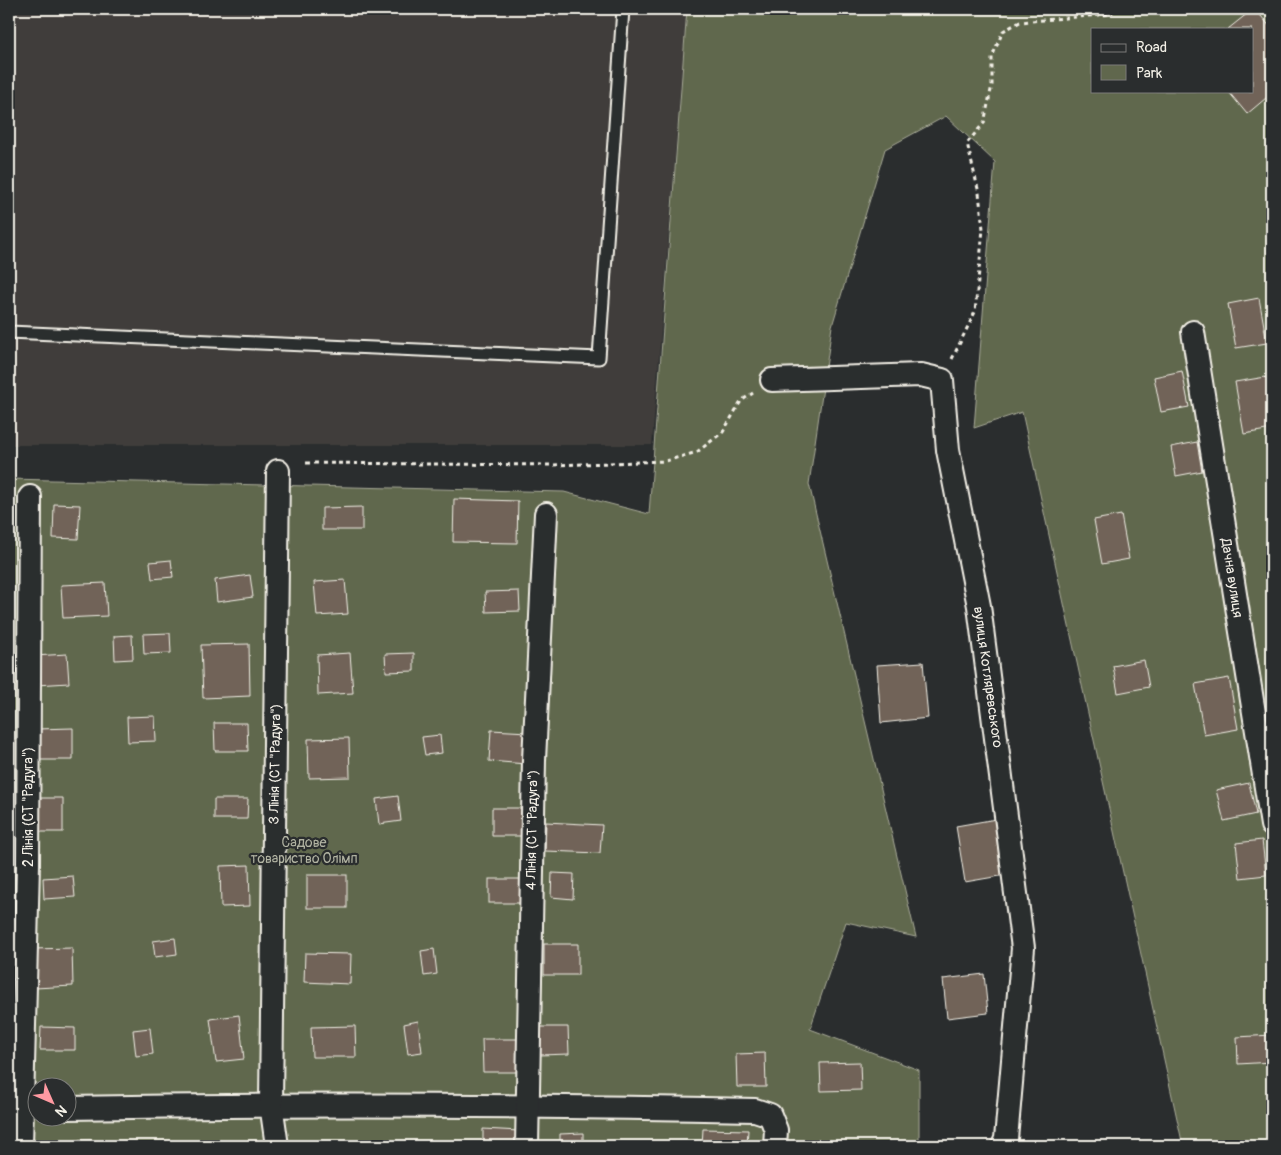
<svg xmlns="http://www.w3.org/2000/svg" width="1281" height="1155" viewBox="0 0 1281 1155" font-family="Pangolin,sans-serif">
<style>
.built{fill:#3f3e3b}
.green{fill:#60674d;stroke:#aaac9a;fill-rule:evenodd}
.building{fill:#716458;stroke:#f4f1e8}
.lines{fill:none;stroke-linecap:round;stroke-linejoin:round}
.service-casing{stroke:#f4f1e8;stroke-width:15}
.minor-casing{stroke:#f4f1e8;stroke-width:26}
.path{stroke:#f4f1e8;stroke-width:3;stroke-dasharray:4 4;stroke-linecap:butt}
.service{stroke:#2a2d2e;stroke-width:11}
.minor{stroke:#2a2d2e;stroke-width:22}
.labels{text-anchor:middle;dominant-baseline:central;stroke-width:4.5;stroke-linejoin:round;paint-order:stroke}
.street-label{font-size:14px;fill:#f4f1e8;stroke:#2a2d2e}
.park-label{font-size:14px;fill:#b1b3a2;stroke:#2a2d2e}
</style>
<rect width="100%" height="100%" fill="#2a2d2e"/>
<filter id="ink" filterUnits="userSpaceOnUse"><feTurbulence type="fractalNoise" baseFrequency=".02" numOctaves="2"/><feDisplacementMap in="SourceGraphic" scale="10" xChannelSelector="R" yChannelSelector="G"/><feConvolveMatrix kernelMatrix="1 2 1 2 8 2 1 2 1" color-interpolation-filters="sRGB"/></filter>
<g filter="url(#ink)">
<!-- built -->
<polygon class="built" points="9,9 687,9 652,445 9,445"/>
<!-- green -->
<path class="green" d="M687,9H1272V1146H1183L1022,412L974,428L995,162L946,116L885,149L832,326L809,484L916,937L846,922L810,1029L919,1070V1146H9V479L564,492L649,514ZM1092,29H1252V91H1092ZM38,1088H68V1118H38Z"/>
<!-- building -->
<g class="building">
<polygon points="1253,9 1255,9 1272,29 1272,93 1247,114 1228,91 1252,91 1252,29 1228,29"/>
<polygon points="1259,298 1267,343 1236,348 1228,304"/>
<polygon points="1182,371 1189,407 1161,412 1154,377"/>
<polygon points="1272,376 1272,429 1244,434 1235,382"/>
<polygon points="1197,442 1202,471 1176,476 1171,447"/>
<polygon points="454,499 518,501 517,543 453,542"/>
<polygon points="54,504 80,505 78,539 53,538"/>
<polygon points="362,507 362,530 322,530 322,508"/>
<polygon points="1121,515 1129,559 1102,564 1094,520"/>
<polygon points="171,560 173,577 152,579 150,562"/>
<polygon points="250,575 253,597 217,602 215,580"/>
<polygon points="345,580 348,614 317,616 314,582"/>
<polygon points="105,583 107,616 63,618 61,585"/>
<polygon points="9,587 13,587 12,619 9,618"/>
<polygon points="519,591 520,611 486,612 485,592"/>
<polygon points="170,633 171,653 144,654 143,634"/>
<polygon points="132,635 133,659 115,660 114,636"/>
<polygon points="249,644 250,696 203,698 201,645"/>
<polygon points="350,653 353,693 318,695 317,655"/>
<polygon points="414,653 414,671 386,672 385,654"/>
<polygon points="67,654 69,683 36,685 34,656"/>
<polygon points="1144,660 1149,687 1118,693 1113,666"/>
<polygon points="923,662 928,718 881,723 877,665"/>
<polygon points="1229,678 1238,729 1204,735 1195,684"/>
<polygon points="155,716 156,741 128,742 127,717"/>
<polygon points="214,723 247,723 248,751 215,751"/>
<polygon points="73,728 73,760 37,760 37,729"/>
<polygon points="491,730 528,732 526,764 489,761"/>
<polygon points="440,735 442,753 425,755 422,737"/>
<polygon points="349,738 350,777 309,778 308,739"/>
<polygon points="1249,783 1256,814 1224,821 1216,790"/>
<polygon points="398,796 401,821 379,824 376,799"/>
<polygon points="35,798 63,798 63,832 34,832"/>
<polygon points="214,799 248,799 247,819 214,819"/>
<polygon points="492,808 525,808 524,836 492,836"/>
<polygon points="996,819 1006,875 965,882 956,826"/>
<polygon points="546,822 602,825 600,853 545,851"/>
<polygon points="1262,840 1266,875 1240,878 1236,843"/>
<polygon points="249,865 250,906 221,907 220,866"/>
<polygon points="552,873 574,874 573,899 551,897"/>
<rect x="307" y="875" width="40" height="33"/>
<polygon points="73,876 75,897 44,899 43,878"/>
<rect x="489" y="879" width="32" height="24"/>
<polygon points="175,938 177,954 155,957 153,941"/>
<rect x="544" y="944" width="34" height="31"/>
<polygon points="72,948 73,986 35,988 33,949"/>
<polygon points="434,949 437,974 424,976 421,951"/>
<polygon points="305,953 351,954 350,984 304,982"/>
<polygon points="984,974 988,1013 947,1018 943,979"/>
<polygon points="239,1015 244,1059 216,1062 210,1019"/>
<polygon points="418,1021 422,1052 408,1054 404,1024"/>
<polygon points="355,1026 356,1057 312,1057 311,1027"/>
<polygon points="41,1027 75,1028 75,1050 40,1050"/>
<polygon points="539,1027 568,1027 569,1054 540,1055"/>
<polygon points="150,1028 153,1054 136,1056 133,1030"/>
<polygon points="1272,1035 1272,1062 1238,1064 1237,1037"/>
<polygon points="482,1039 518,1039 518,1072 483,1072"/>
<polygon points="765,1053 766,1087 737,1087 736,1054"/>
<polygon points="860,1062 861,1090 821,1091 820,1063"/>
<polygon points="483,1129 519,1131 518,1146 483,1146"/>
<polygon points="703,1129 748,1130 747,1146 702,1146"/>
<polygon points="583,1133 583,1146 560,1146 560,1134"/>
<polygon points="91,1140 91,1146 54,1146 54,1141"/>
</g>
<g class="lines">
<defs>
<polyline id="service" points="9,332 599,358 623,9"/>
<g id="minor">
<polyline points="1193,332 1272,825"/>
<polyline points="772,380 921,375 942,380 948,450 979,606 1023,948 1006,1139 1003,1146"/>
<path d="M68,1108C297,1104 526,1105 755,1110L770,1115L776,1130L775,1146"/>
<polyline points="21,1146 28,864 30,497"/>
<polyline points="277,1146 271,1104 278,471"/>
<polyline points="527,1146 534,760 546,514"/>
</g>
</defs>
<!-- service casing -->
<use href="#service" class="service-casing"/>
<!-- minor casing -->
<use href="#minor" class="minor-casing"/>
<!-- path -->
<g class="path">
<polyline points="952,359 975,312 983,229 979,193 967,143 984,123 992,85 992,57 1003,31 1020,22 1111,14 1114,9"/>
<polyline points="306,463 554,465 666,461 697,452 723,432 741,401 753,393"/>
</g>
<!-- service -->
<use href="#service" class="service"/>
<!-- minor -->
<use href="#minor" class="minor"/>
</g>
</g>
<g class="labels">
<!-- street labels -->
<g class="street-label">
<text transform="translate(1232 578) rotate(81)">Дачна вулиця</text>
<text transform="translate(988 677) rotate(82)">вулиця Котляревського</text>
<text transform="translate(275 764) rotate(-89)">З Лінія (СТ "Радуга")</text>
<text transform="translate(28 807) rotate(-90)">2 Лінія (СТ "Радуга")</text>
<text transform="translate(532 830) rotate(-89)">4 Лінія (СТ "Радуга")</text>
</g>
<!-- park labels -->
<g class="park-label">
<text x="304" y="842">Садове<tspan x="304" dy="16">товариство Олімп</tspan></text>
</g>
</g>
<!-- margin -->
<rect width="1281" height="1155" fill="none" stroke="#2a2d2e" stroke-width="30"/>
<rect x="15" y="15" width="1251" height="1125" fill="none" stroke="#f4f1e8" stroke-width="2" filter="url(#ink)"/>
<!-- legend -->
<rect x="1091" y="28" width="162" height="65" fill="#2a2d2e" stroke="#7b7b78"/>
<rect x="1101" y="44" width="25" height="8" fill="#2a2d2e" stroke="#7b7b78"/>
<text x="1136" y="52" font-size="15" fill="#f4f1e8">Road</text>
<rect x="1101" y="65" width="25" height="15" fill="#60674d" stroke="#7b7b78"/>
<text x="1136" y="78" font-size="15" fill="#f4f1e8">Park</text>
<!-- north arrow -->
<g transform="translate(52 1102) rotate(135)"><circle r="24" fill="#2a2d2e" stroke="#7b7b78"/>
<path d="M0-4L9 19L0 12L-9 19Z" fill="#ff9aa2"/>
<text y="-8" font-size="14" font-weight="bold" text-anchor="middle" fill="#f4f1e8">N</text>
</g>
</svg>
